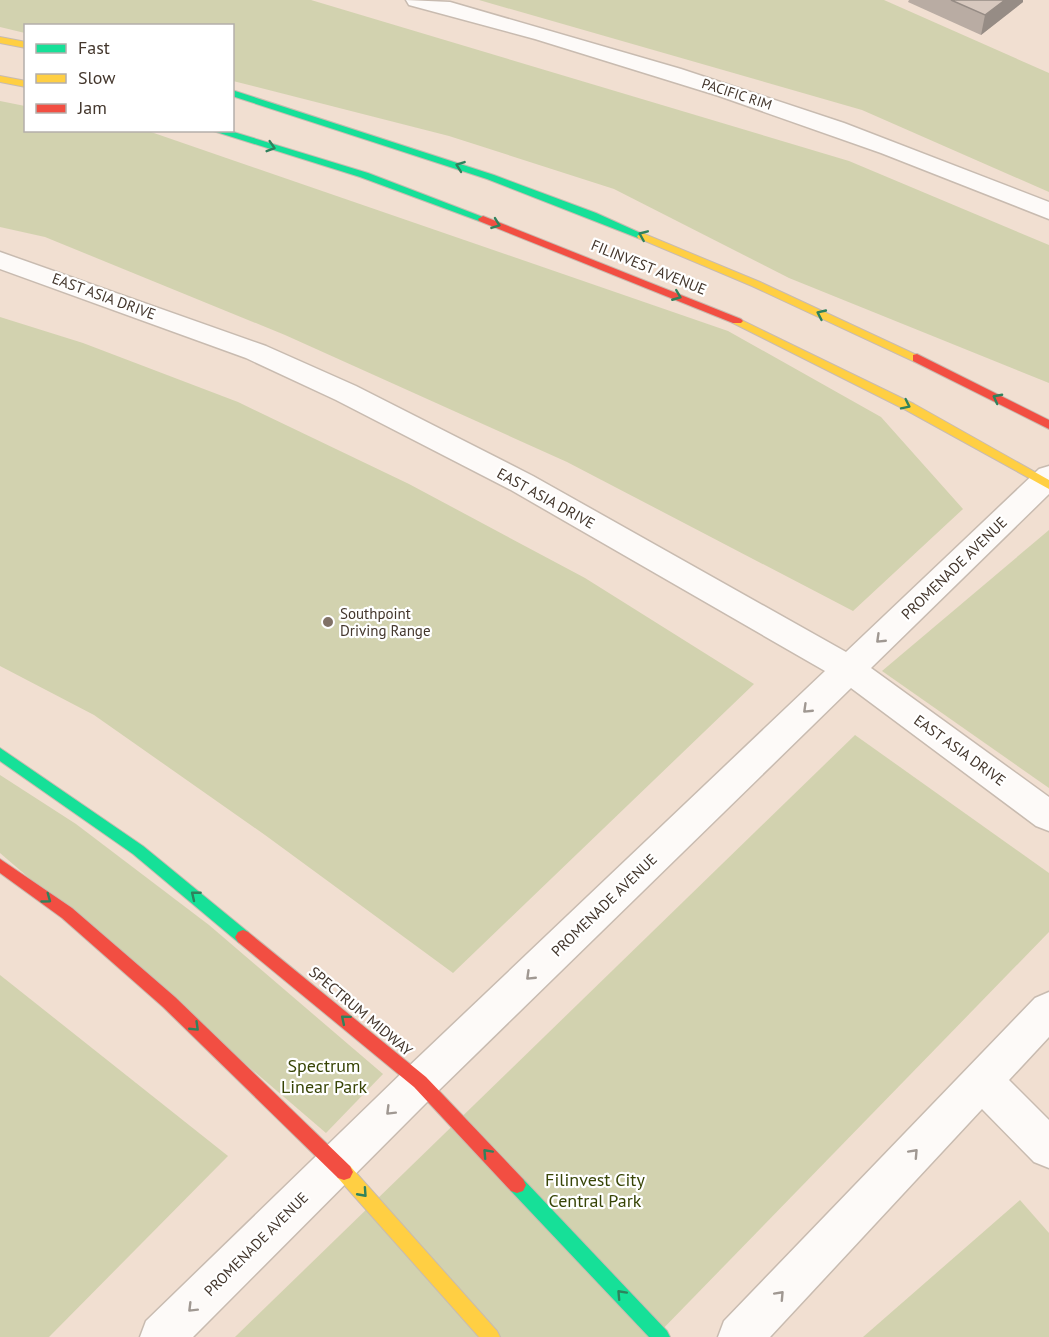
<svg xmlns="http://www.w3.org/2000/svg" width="1049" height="1337" viewBox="0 0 1049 1337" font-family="'PT Sans',sans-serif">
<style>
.green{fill:#d2d2af}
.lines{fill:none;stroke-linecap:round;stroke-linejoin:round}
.street-casing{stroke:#c8bbb0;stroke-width:3}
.fast-casing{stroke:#c8bbb0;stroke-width:2}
.slow-casing{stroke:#c8bbb0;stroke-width:2}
.jam-casing{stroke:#c8bbb0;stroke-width:2}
.street{fill:#fdfaf8;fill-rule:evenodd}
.fast{fill:#16e098;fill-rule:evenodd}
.slow{fill:#ffcf43;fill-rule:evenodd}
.jam{fill:#f24e42;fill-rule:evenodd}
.wall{fill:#b9aca3}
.shaded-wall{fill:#968c85}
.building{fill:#d7c8be;stroke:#968c85;stroke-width:1.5}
.oneway{stroke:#2f825d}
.oneway2{stroke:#a09892}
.poi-dot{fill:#807166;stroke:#fff;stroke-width:2}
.labels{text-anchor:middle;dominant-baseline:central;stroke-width:4.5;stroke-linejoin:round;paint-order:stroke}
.far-street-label{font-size:14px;fill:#43362c;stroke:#fff}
.street-label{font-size:15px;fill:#43362c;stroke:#fff}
.poi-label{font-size:15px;fill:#43362c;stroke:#fff;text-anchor:start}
.near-park-label{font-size:18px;fill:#374406;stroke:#fff}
</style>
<rect width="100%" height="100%" fill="#f1dfd1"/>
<!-- green -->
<g class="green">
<polygon points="0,0 311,0 849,161 1049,245 1049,383 789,278 614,189 449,136 233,81 232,26 26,26 25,33 0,27"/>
<polygon points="479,0 884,0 1049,73 1049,192 862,110"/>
<polygon points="0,101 25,106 26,130 151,132 728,331 881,417 963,509 853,611 567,462 285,335 45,237 0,227"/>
<polygon points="0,317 83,343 238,402 409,484 585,578 754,684 453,973 265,835 94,715 0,666"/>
<polygon points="1049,530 1049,788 882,671"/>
<polygon points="855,735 1049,873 1049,932 655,1337 235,1337"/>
<polygon points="0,775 76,824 209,925 383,1074 326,1133 0,853"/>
<polygon points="0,975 228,1156 49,1337 0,1337"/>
<polygon points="1020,1200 1049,1233 1049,1337 863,1337"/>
</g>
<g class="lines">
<defs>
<g id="street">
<polygon points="406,0 450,2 681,69 844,123 1049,202 1049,219 881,153 719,96 535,39 409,5"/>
<polygon points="0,252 266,346 356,386 533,476 846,652 1039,469 1049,466 1049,494 871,668 1049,797 1049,831 1036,826 851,688 434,1095 193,1337 140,1337 146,1321 406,1069 825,671 511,490 336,400 246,358 0,269"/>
<polygon points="1049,992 1049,1037 1009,1080 1049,1120 1049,1168 1034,1162 982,1109 770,1337 718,1337 724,1321 1035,998"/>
</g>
<g id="fast">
<polygon points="232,90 494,175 596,213 647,236 646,238 638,238 487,179 232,96"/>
<polygon points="210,130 227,130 368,173 488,219 487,221 479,221 360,177"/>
<polygon points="0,748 143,846 248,932 251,937 248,942 243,944 238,942 133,854 0,761"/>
<polygon points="517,1177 523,1179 667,1331 670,1337 649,1337 511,1191 508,1185 511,1179"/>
</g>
<g id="slow">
<polygon points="0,37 26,42 26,48 0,43"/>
<polygon points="0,76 26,81 26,87 0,82"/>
<polygon points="642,233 760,282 923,358 917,362 913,361 752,286 638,238 637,236"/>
<polygon points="737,318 914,404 1049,480 1049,489 906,410 733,323 733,319"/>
<polygon points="344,1164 350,1166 497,1331 500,1337 479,1337 338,1178 335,1172 338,1166"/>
</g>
<g id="jam">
<polygon points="483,216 741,319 743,321 741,323 733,323 479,221 478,219"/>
<polygon points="917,354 1049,420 1049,429 913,361 913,355"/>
<polygon points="0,859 72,908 175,997 350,1166 353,1172 350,1178 344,1180 338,1178 163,1007 62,918 0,873"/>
<polygon points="243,930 248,932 426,1077 523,1179 526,1185 523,1191 517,1193 511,1191 414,1087 238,942 235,937 238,932"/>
</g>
</defs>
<!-- street casing -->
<use href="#street" class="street-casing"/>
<!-- fast casing -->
<use href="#fast" class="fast-casing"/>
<!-- slow casing -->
<use href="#slow" class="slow-casing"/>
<!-- jam casing -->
<use href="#jam" class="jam-casing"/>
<!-- street -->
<use href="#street" class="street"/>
<!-- fast -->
<use href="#fast" class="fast"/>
<!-- slow -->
<use href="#slow" class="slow"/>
<!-- jam -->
<use href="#jam" class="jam"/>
</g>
<!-- wall -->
<polygon class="wall" points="909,0 1023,0 1023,2 981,35 908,2"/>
<!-- shaded-wall -->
<polygon class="shaded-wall" points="1005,0 1023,0 1023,2 981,35 985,15"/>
<!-- building -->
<polygon class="building" points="951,0 1005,0 985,15"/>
<!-- one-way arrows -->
<defs><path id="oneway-chevron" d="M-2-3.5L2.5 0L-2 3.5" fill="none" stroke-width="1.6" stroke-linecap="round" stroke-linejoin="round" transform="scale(1.5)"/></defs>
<g class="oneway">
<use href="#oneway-chevron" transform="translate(271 147) rotate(17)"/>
<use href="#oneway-chevron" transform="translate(460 166) rotate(-160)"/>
<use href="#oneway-chevron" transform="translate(496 224) rotate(20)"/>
<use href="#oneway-chevron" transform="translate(643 235) rotate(-157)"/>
<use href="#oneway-chevron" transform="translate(677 296) rotate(22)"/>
<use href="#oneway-chevron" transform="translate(821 314) rotate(-155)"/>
<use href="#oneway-chevron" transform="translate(997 398) rotate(-152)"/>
<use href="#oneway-chevron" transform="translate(906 405) rotate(26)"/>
<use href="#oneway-chevron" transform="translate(195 895) rotate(-141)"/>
<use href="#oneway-chevron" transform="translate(47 899) rotate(36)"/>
<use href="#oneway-chevron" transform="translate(345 1019) rotate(-140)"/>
<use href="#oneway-chevron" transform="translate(195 1027) rotate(44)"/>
<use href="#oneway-chevron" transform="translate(487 1153) rotate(-133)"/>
<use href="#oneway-chevron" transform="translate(363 1193) rotate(48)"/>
<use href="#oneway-chevron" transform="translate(621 1294) rotate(-133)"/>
</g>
<g class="oneway2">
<use href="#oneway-chevron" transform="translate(880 639) rotate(136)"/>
<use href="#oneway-chevron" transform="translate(807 709) rotate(136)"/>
<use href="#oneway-chevron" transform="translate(530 976) rotate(136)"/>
<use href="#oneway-chevron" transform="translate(390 1111) rotate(135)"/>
<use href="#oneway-chevron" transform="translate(914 1153) rotate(-47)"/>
<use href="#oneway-chevron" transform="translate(780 1295) rotate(-47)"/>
<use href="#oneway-chevron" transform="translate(192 1308) rotate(135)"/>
</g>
<!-- markers -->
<circle class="poi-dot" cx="328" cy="622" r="6"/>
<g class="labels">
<!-- far-street labels -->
<g class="far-street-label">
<text transform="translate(737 94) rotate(18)">PACIFIC RIM</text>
</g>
<!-- street labels -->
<g class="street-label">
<text transform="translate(649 267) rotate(22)">FILINVEST AVENUE</text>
<text transform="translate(104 296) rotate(20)">EAST ASIA DRIVE</text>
<text transform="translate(546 498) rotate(29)">EAST ASIA DRIVE</text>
<text transform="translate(954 568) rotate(-44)">PROMENADE AVENUE</text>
<text transform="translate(960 750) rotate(36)">EAST ASIA DRIVE</text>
<text transform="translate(604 905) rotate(-44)">PROMENADE AVENUE</text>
<text transform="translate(361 1011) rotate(40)">SPECTRUM MIDWAY</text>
<text transform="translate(256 1244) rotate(-45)">PROMENADE AVENUE</text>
</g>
<!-- poi labels -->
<g class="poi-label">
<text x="340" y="613">Southpoint<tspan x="340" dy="17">Driving Range</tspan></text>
</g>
<!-- near-park labels -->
<g class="near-park-label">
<text x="324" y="1065">Spectrum<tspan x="324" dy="21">Linear Park</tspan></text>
<text x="595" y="1179">Filinvest City<tspan x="595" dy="21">Central Park</tspan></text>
</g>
</g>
<!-- legend -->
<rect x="24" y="24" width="210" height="108" fill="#ffffff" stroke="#b4afab" stroke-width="1.5"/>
<rect x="36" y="44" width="30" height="9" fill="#16e098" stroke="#b4afab" stroke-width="1.5"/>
<text x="78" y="54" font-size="18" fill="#43362c">Fast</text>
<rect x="36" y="74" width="30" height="9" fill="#ffcf43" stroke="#b4afab" stroke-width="1.5"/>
<text x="78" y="84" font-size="18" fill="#43362c">Slow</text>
<rect x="36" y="104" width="30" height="9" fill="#f24e42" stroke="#b4afab" stroke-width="1.5"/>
<text x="78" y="114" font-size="18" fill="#43362c">Jam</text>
</svg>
